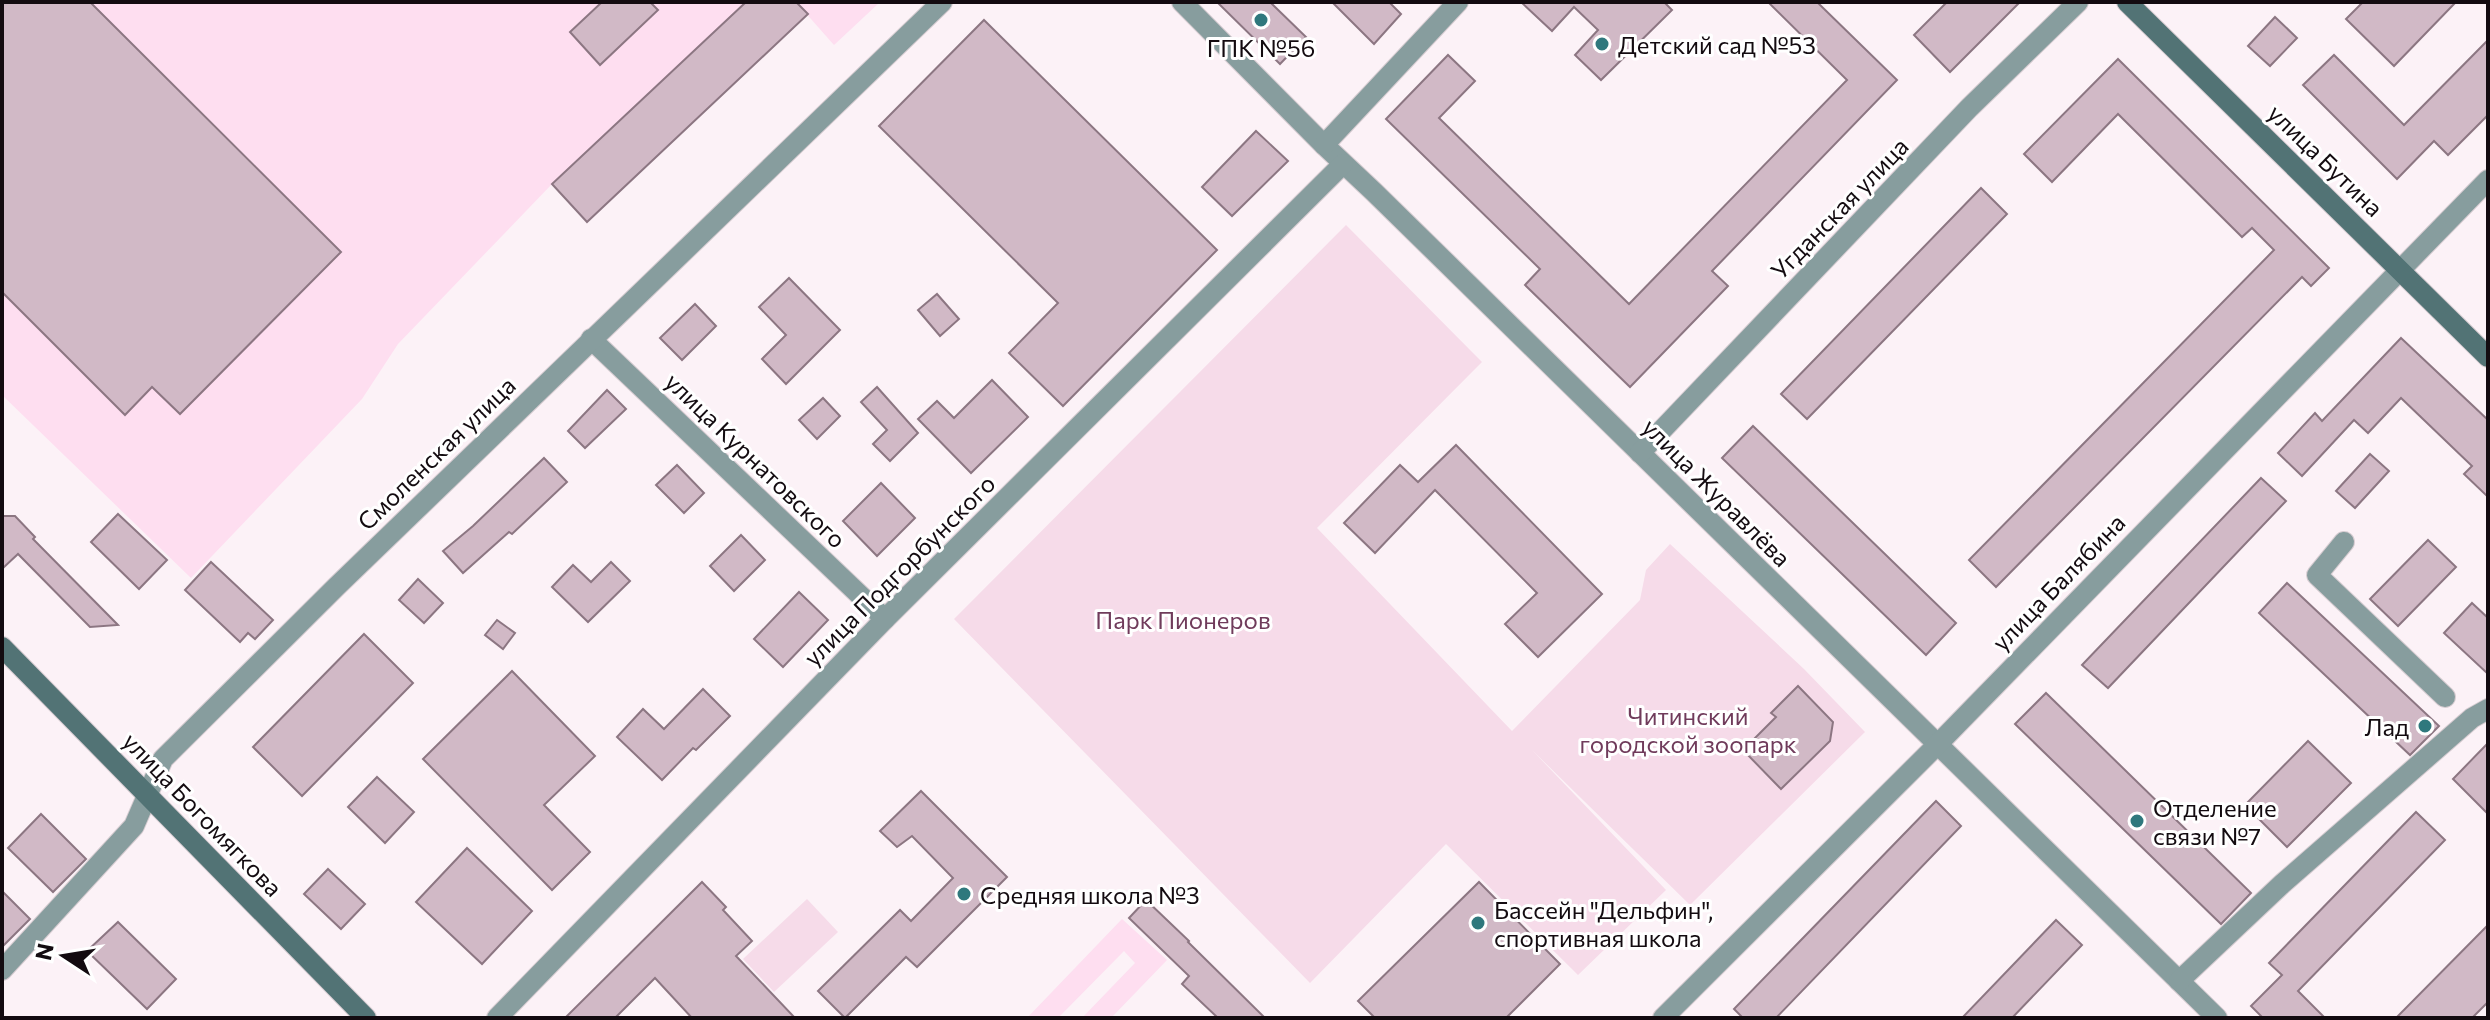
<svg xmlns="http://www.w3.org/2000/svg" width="2490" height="1020" viewBox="0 0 2490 1020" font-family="Commissioner,sans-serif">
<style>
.built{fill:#fedef0}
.green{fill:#f6dbe9}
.building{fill:#d1b9c6;stroke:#8c7682;stroke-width:2}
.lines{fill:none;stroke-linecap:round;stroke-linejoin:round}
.minor-casing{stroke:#d7cdd2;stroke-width:22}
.secondary-casing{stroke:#d7cdd2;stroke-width:22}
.minor{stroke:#879d9e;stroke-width:20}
.secondary{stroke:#527375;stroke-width:20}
.poi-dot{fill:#2f787d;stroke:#fff;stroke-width:3}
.labels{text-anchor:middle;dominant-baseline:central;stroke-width:6;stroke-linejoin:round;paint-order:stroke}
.poi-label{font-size:24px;fill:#130b10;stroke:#fff;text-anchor:start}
.street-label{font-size:24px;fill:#130b10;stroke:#fff}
.park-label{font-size:24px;fill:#703b5b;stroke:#fff}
</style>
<rect width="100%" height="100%" fill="#fcf2f7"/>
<!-- built -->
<g class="built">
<polygon points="2,2 746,2 552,184 398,344 362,399 191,578 2,395"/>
<polygon points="796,2 880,2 834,45"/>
<polygon points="1122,919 1167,960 1111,1018 1082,1018 1135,963 1124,951 1058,1018 1027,1018"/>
</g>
<!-- green -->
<g class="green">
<polygon points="1346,225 1482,362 1317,528 1512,731 1640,600 1646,570 1670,544 1804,669 1865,732 1690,905 1532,750 1666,890 1578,975 1446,844 1310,983 954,619"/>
<polygon points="807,899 838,932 774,992 743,959"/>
</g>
<!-- building -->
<g class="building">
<polygon points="2,2 90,2 341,252 180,414 152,387 125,415 2,292"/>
<polygon points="602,2 650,2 658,10 600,65 570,32"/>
<polygon points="746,2 796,2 808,14 587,222 552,184"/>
<polygon points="1217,2 1270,2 1306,37 1280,64"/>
<polygon points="1332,2 1389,2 1401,14 1374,44"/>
<polygon points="1521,2 1664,2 1672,10 1601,80 1575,55 1598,30 1574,7 1552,31"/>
<polygon points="1768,2 1817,2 1897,80 1712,271 1728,286 1630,387 1525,285 1540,269 1386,119 1448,55 1475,81 1439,118 1629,304 1847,80"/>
<polygon points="1947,2 2020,2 1950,72 1914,35"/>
<polygon points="2363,2 2456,2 2394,66 2346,19"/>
<polygon points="2275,17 2297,38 2270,66 2248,46"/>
<polygon points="984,20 1217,250 1063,406 1009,353 1058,303 879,126"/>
<polygon points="2488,40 2488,115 2448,155 2434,141 2397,179 2303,85 2334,55 2404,125"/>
<polygon points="2118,59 2329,268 2311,286 2302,277 1996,587 1969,560 2274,250 2252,228 2242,237 2118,114 2052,182 2024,154"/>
<polygon points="1256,131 1288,161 1232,216 1202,187"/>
<polygon points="1981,188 2007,214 1807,419 1781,394"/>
<polygon points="789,278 840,330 786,384 762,359 786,335 759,307"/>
<polygon points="937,294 959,319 940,336 918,310"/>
<polygon points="695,304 716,326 682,360 660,338"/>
<polygon points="2401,338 2488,420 2488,497 2464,474 2472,466 2401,398 2368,433 2354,420 2302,476 2278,453 2315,413 2322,421"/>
<polygon points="992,380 1028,417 971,473 918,419 937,401 954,418"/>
<polygon points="877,387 918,433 890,461 873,444 887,430 861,402"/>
<polygon points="607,390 626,409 585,448 568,431"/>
<polygon points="823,398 840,416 817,439 799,420"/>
<polygon points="1753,426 1956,623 1926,655 1722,458"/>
<polygon points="1456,445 1602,594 1538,657 1505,624 1537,593 1435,490 1375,553 1344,523 1400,465 1418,482"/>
<polygon points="2370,454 2389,471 2355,508 2336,491"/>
<polygon points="544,458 567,482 512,534 509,532 463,573 443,551 473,526"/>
<polygon points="677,465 704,493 684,513 656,485"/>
<polygon points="2261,478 2286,501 2108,688 2082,665"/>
<polygon points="881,483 915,518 877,556 843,521"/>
<polygon points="118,514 167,560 139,589 91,542"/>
<polygon points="2,516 15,516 35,537 33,539 118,625 90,627 18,554 2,569"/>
<polygon points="741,535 765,560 734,591 710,566"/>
<polygon points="2428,540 2456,567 2398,626 2370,599"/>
<polygon points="211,562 273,620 255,639 248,633 240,642 185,590"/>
<polygon points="611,562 630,581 588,622 552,587 573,565 591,582"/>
<polygon points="418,579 443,603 424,623 399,600"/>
<polygon points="2287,583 2439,726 2410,755 2259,613"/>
<polygon points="799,592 828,620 783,667 754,639"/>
<polygon points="2472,603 2488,618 2488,674 2444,633"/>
<polygon points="497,620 515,633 503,649 485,635"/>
<polygon points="364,634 413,683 302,796 253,747"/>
<polygon points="512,671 595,756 544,805 590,852 552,890 423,759"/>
<polygon points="1798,686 1833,722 1830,741 1781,789 1743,750 1776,717 1771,713"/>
<polygon points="703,689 730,716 696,750 693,748 662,780 617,737 643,709 664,729"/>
<polygon points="2046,693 2251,893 2221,924 2015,724"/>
<polygon points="2308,741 2351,783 2287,847 2245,805"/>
<polygon points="2488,743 2488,814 2453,779"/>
<polygon points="377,777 414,812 385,843 348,807"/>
<polygon points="921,791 1007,877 917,967 906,957 845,1018 818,991 900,910 911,921 953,878 912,836 897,847 880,831"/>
<polygon points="1936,801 1961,826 1776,1018 1743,1018 1734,1009"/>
<polygon points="2416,812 2445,840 2298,991 2325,1018 2263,1018 2251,1006 2282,975 2269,963"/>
<polygon points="41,814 86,859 53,892 8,848"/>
<polygon points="467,848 532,911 482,964 416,902"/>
<polygon points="328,869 365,904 341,929 304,894"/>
<polygon points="702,882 726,907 723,910 752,941 736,956 795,1018 692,1018 655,978 615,1018 565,1018"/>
<polygon points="1479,882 1560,964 1506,1018 1375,1018 1358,1001"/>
<polygon points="2,891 30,919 2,947"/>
<polygon points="1146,900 1189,941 1188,942 1265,1018 1218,1018 1182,984 1189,976 1129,918"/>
<polygon points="2056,920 2082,945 2012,1018 1962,1018"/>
<polygon points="118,922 176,979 147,1009 87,951"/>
<polygon points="2488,925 2488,1002 2472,1018 2396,1018"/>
</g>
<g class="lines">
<defs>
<g id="minor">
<polyline points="1182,2 1324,145 1374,192 2217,1018"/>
<polyline points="1324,145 1458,2"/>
<polyline points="591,339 885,619"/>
<polyline points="1640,453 1969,108 2078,2"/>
<polyline points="2344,542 2317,575 2445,697"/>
<polyline points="2,970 134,826 163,759 336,587 942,2"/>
<polyline points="2179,981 2282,884 2472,718 2488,709"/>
<polyline points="497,1018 885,619 1343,164"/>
<polyline points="1663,1018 1937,745 2488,180"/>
</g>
<g id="secondary">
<polyline points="2127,2 2488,357"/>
<polyline points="2,647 366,1018"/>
</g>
</defs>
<!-- minor casing -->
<use href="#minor" class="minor-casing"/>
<!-- secondary casing -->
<use href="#secondary" class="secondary-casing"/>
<!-- minor -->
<use href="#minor" class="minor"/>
<!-- secondary -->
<use href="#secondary" class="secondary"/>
</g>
<!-- markers -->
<g class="poi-dot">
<circle cx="1261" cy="20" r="8"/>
<circle cx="1602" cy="44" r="8"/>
<circle cx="2425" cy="726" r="8"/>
<circle cx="2137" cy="821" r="8"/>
<circle cx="964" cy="894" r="8"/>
<circle cx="1478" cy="923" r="8"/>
</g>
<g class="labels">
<!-- poi labels -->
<g class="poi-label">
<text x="1618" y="44">Детский сад №53</text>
<text x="1261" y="47" text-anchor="middle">ГПК №56</text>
<text x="2409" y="726" text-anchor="end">Лад</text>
<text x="2153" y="807">Отделение<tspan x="2153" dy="28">связи №7</tspan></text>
<text x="980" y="894">Средняя школа №3</text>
<text x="1494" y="909">Бассейн "Дельфин",<tspan x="1494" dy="28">спортивная школа</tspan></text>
</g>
<!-- street labels -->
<g class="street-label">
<text transform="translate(2326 160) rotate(44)">улица Бутина</text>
<text transform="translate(1839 208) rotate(-46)">Угданская улица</text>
<text transform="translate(436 453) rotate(-44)">Смоленская улица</text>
<text transform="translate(756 460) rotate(44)">улица Курнатовского</text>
<text transform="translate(1717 492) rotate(45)">улица Журавлёва</text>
<text transform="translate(899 570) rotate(-45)">улица Подгорбунского</text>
<text transform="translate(2058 582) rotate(-46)">улица Балябина</text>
<text transform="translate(203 814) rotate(46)">улица Богомягкова</text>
</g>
<!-- park labels -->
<g class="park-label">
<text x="1183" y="619">Парк Пионеров</text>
<text x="1688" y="715">Читинский<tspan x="1688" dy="28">городской зоопарк</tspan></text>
</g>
</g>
<!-- border -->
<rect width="2490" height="1020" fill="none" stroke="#130b10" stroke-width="8"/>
<!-- north arrow -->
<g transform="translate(64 956) rotate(282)" stroke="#ffffff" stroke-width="6" paint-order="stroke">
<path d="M0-6L14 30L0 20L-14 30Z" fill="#130b10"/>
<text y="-12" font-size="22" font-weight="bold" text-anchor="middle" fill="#130b10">N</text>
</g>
</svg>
